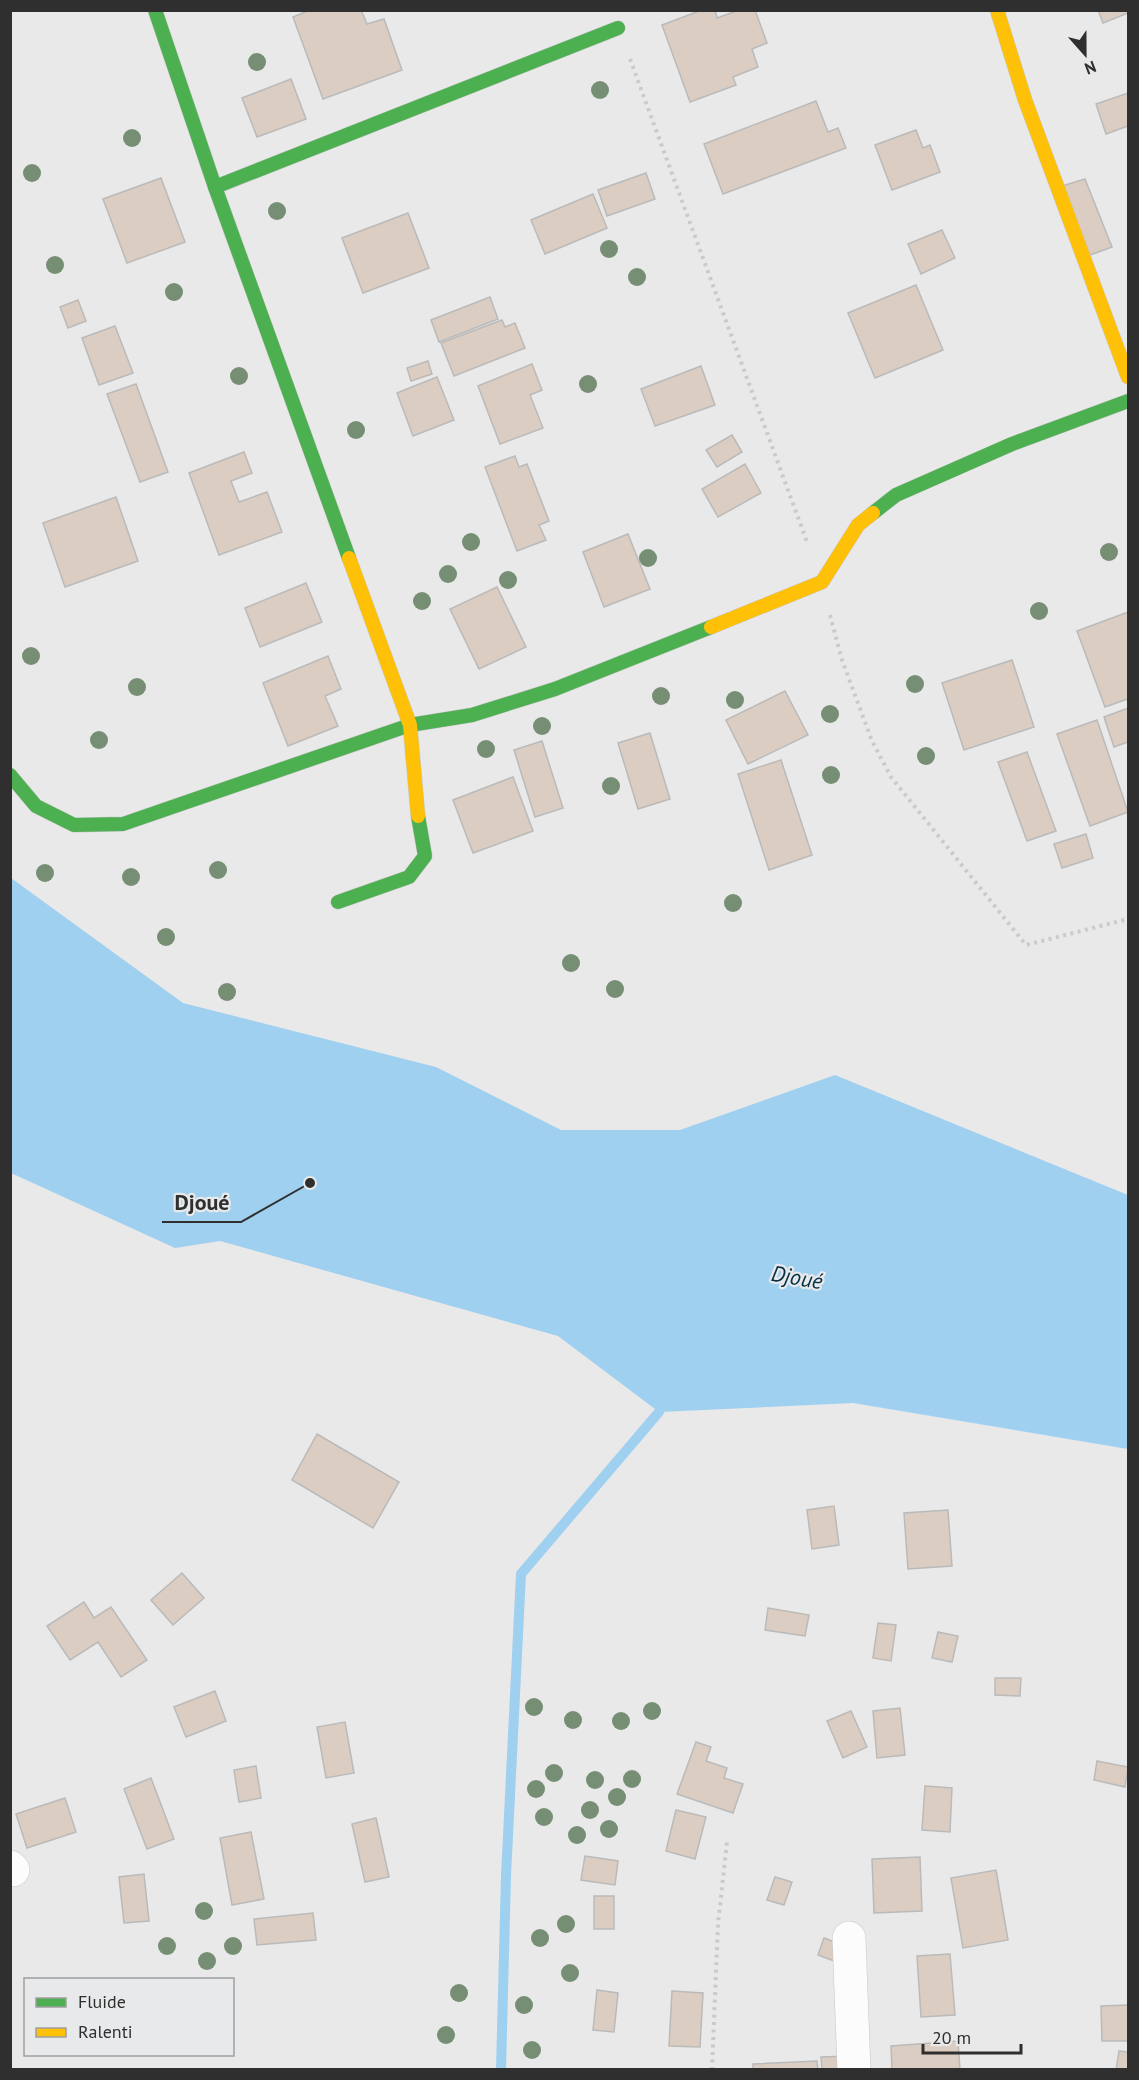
<svg xmlns="http://www.w3.org/2000/svg" width="1139" height="2080" viewBox="0 0 1139 2080" font-family="'PT Sans',sans-serif">
<style>
.water{fill:#9fd0f0}
.lines{fill:none;stroke-linecap:round;stroke-linejoin:round}
.stream{stroke:#9fd0f0;stroke-width:10}
.building{fill:#dbcdc1;stroke:#bababa;stroke-width:1.5}
.street-casing{stroke:#c7c7c7;stroke-width:34}
.fast-casing{stroke:#c7c7c7;stroke-width:15}
.slow-casing{stroke:#c7c7c7;stroke-width:15}
.path{stroke:#c9caca;stroke-width:4;stroke-dasharray:3 4.5;stroke-linecap:butt}
.street{stroke:#fcfcfc;stroke-width:33}
.fast{stroke:#4caf50;stroke-width:14}
.slow{stroke:#ffc107;stroke-width:14}
.tree{fill:#768e74}
.labels{text-anchor:middle;dominant-baseline:central;stroke-width:4.5;stroke-linejoin:round;paint-order:stroke}
.water-label{font-size:22px;font-style:italic;fill:#063046;stroke:#e8e9ea}
.leader{fill:none;stroke:#2f2f30;stroke-width:2}
.callout-dot{fill:#2f2f30;stroke:#e8e9ea;stroke-width:2}
.callout-label{font-size:22px;text-anchor:middle;font-weight:bold;fill:#2f2f30;stroke:#e8e9ea;stroke-width:4.5;stroke-linejoin:round;paint-order:stroke}
</style>
<rect width="100%" height="100%" fill="#e9e9e9"/>
<!-- water -->
<polygon class="water" points="11,878 183,1003 436,1067 561,1130 680,1130 835,1075 1128,1195 1128,1449 853,1403 659,1412 558,1336 220,1241 175,1248 11,1173"/>
<g class="lines">
<!-- stream -->
<polyline class="stream" points="501,2070 506,1876 521,1574 659,1412"/>
</g>
<!-- building -->
<g class="building">
<polygon points="310,10 361,10 367,24 384,19 402,70 323,99 293,17"/>
<polygon points="702,10 715,10 717,18 739,10 755,10 767,43 752,49 758,67 733,77 736,85 690,102 662,25"/>
<polygon points="1098,10 1128,10 1128,13 1103,23"/>
<polygon points="291,79 306,119 257,137 242,98"/>
<polygon points="1128,93 1128,126 1106,134 1096,104"/>
<polygon points="816,101 828,132 838,128 846,148 723,194 704,144"/>
<polygon points="916,130 923,148 930,145 940,172 892,190 875,145"/>
<polygon points="646,173 655,199 607,216 598,190"/>
<polygon points="161,178 185,242 127,263 103,199"/>
<polygon points="1085,179 1112,247 1090,255 1062,186"/>
<polygon points="593,194 607,228 545,254 531,220"/>
<polygon points="408,213 429,268 363,293 342,238"/>
<polygon points="942,230 955,258 921,274 908,244"/>
<polygon points="916,285 943,350 875,378 848,313"/>
<polygon points="490,297 498,319 439,342 431,320"/>
<polygon points="78,300 86,321 68,328 60,307"/>
<polygon points="502,320 505,327 515,323 525,348 454,376 441,343"/>
<polygon points="115,326 133,373 99,385 82,338"/>
<polygon points="428,361 432,374 411,381 407,368"/>
<polygon points="532,364 542,390 530,395 543,428 500,444 478,386"/>
<polygon points="701,366 715,405 655,426 641,389"/>
<polygon points="437,377 454,420 413,436 397,393"/>
<polygon points="136,384 168,472 140,482 107,394"/>
<polygon points="732,435 742,452 717,467 706,450"/>
<polygon points="244,452 252,473 231,481 239,502 267,492 282,532 219,555 189,473"/>
<polygon points="515,456 519,467 527,464 549,521 539,525 546,540 517,551 485,467"/>
<polygon points="745,464 761,493 718,517 702,489"/>
<polygon points="116,497 138,561 65,587 43,523"/>
<polygon points="628,534 650,589 604,607 583,552"/>
<polygon points="306,583 322,622 260,647 245,608"/>
<polygon points="497,587 526,647 479,669 450,609"/>
<polygon points="1128,612 1128,699 1105,707 1077,631"/>
<polygon points="328,656 341,689 325,696 338,726 288,746 263,683"/>
<polygon points="1012,660 1034,727 964,750 942,683"/>
<polygon points="785,691 808,735 748,764 726,720"/>
<polygon points="1128,708 1128,742 1114,747 1104,717"/>
<polygon points="1097,720 1128,812 1090,826 1057,734"/>
<polygon points="650,733 670,799 638,809 618,743"/>
<polygon points="542,741 563,808 535,817 514,750"/>
<polygon points="1027,752 1056,831 1027,841 998,762"/>
<polygon points="781,760 812,855 769,870 738,774"/>
<polygon points="513,777 533,831 473,853 453,800"/>
<polygon points="1086,834 1093,858 1062,868 1054,844"/>
<polygon points="317,1434 399,1482 373,1528 292,1480"/>
<polygon points="834,1506 839,1545 812,1549 807,1510"/>
<polygon points="948,1510 952,1566 908,1569 904,1513"/>
<polygon points="182,1573 204,1598 173,1625 151,1600"/>
<polygon points="84,1602 94,1618 111,1607 147,1660 121,1677 98,1642 70,1660 47,1626"/>
<polygon points="768,1608 809,1615 805,1636 765,1630"/>
<polygon points="878,1623 896,1625 891,1661 873,1658"/>
<polygon points="938,1632 958,1636 952,1662 932,1658"/>
<polygon points="995,1678 1021,1678 1020,1696 995,1695"/>
<polygon points="215,1691 226,1721 186,1737 174,1707"/>
<polygon points="900,1708 905,1755 877,1758 873,1711"/>
<polygon points="851,1711 867,1747 843,1758 827,1721"/>
<polygon points="345,1722 354,1773 326,1778 317,1727"/>
<polygon points="696,1742 711,1747 706,1761 727,1768 724,1778 743,1784 733,1813 677,1794"/>
<polygon points="1097,1761 1128,1767 1125,1787 1094,1780"/>
<polygon points="256,1766 261,1798 239,1802 234,1770"/>
<polygon points="151,1778 174,1839 147,1849 124,1789"/>
<polygon points="925,1786 952,1788 950,1832 922,1830"/>
<polygon points="65,1798 76,1832 27,1848 16,1814"/>
<polygon points="676,1810 706,1817 695,1859 666,1851"/>
<polygon points="376,1818 389,1877 365,1882 352,1824"/>
<polygon points="251,1832 264,1899 232,1905 220,1838"/>
<polygon points="585,1856 618,1861 615,1885 581,1880"/>
<polygon points="920,1857 922,1911 874,1913 872,1859"/>
<polygon points="996,1870 1008,1940 963,1948 951,1878"/>
<polygon points="144,1874 149,1921 124,1923 119,1877"/>
<polygon points="775,1877 792,1882 784,1905 767,1900"/>
<rect x="594" y="1896" width="20" height="33"/>
<polygon points="313,1913 316,1940 257,1945 254,1919"/>
<polygon points="824,1938 840,1944 834,1961 818,1955"/>
<polygon points="950,1954 955,2015 921,2017 917,1956"/>
<polygon points="597,1990 618,1993 614,2032 593,2030"/>
<polygon points="672,1991 703,1993 700,2047 669,2046"/>
<polygon points="1128,2005 1128,2041 1102,2041 1101,2006"/>
<polygon points="958,2041 960,2070 892,2070 891,2046"/>
<polygon points="1119,2051 1128,2052 1128,2070 1116,2070"/>
<polygon points="850,2056 850,2070 822,2070 821,2057"/>
<polygon points="817,2061 818,2070 753,2070 753,2064"/>
</g>
<g class="lines">
<defs>
<g id="street">
<polyline points="10,1867 13,1870"/>
<polyline points="849,1938 854,2070"/>
</g>
<g id="fast">
<polyline points="155,10 215,187 349,558"/>
<polyline points="215,187 618,28"/>
<polyline points="873,513 896,495 1012,444 1128,401"/>
<polyline points="10,775 36,806 74,825 123,824 410,725 472,715 555,689 711,627"/>
<polyline points="338,902 409,877 425,856 418,816"/>
</g>
<g id="slow">
<polyline points="997,10 1025,100 1128,377"/>
<polyline points="349,558 410,725 418,816"/>
<polyline points="711,627 822,582 858,525 873,513"/>
</g>
</defs>
<!-- street casing -->
<use href="#street" class="street-casing"/>
<!-- fast casing -->
<use href="#fast" class="fast-casing"/>
<!-- slow casing -->
<use href="#slow" class="slow-casing"/>
<!-- path -->
<g class="path">
<polyline points="630,59 807,542"/>
<polyline points="830,615 842,660 872,741 891,777 1026,945 1128,919"/>
<polyline points="342,2070 342,2069"/>
<polyline points="712,2070 718,1924 727,1842"/>
</g>
<!-- street -->
<use href="#street" class="street"/>
<!-- fast -->
<use href="#fast" class="fast"/>
<!-- slow -->
<use href="#slow" class="slow"/>
</g>
<!-- trees -->
<g class="tree">
<circle cx="257" cy="62" r="9"/>
<circle cx="600" cy="90" r="9"/>
<circle cx="132" cy="138" r="9"/>
<circle cx="32" cy="173" r="9"/>
<circle cx="277" cy="211" r="9"/>
<circle cx="609" cy="249" r="9"/>
<circle cx="55" cy="265" r="9"/>
<circle cx="637" cy="277" r="9"/>
<circle cx="174" cy="292" r="9"/>
<circle cx="239" cy="376" r="9"/>
<circle cx="588" cy="384" r="9"/>
<circle cx="356" cy="430" r="9"/>
<circle cx="471" cy="542" r="9"/>
<circle cx="1109" cy="552" r="9"/>
<circle cx="648" cy="558" r="9"/>
<circle cx="448" cy="574" r="9"/>
<circle cx="508" cy="580" r="9"/>
<circle cx="422" cy="601" r="9"/>
<circle cx="1039" cy="611" r="9"/>
<circle cx="31" cy="656" r="9"/>
<circle cx="915" cy="684" r="9"/>
<circle cx="137" cy="687" r="9"/>
<circle cx="661" cy="696" r="9"/>
<circle cx="735" cy="700" r="9"/>
<circle cx="830" cy="714" r="9"/>
<circle cx="542" cy="726" r="9"/>
<circle cx="99" cy="740" r="9"/>
<circle cx="486" cy="749" r="9"/>
<circle cx="926" cy="756" r="9"/>
<circle cx="831" cy="775" r="9"/>
<circle cx="611" cy="786" r="9"/>
<circle cx="218" cy="870" r="9"/>
<circle cx="45" cy="873" r="9"/>
<circle cx="131" cy="877" r="9"/>
<circle cx="733" cy="903" r="9"/>
<circle cx="166" cy="937" r="9"/>
<circle cx="571" cy="963" r="9"/>
<circle cx="615" cy="989" r="9"/>
<circle cx="227" cy="992" r="9"/>
<circle cx="534" cy="1707" r="9"/>
<circle cx="652" cy="1711" r="9"/>
<circle cx="573" cy="1720" r="9"/>
<circle cx="621" cy="1721" r="9"/>
<circle cx="554" cy="1773" r="9"/>
<circle cx="632" cy="1779" r="9"/>
<circle cx="595" cy="1780" r="9"/>
<circle cx="536" cy="1789" r="9"/>
<circle cx="617" cy="1797" r="9"/>
<circle cx="590" cy="1810" r="9"/>
<circle cx="544" cy="1817" r="9"/>
<circle cx="609" cy="1829" r="9"/>
<circle cx="577" cy="1835" r="9"/>
<circle cx="204" cy="1911" r="9"/>
<circle cx="566" cy="1924" r="9"/>
<circle cx="540" cy="1938" r="9"/>
<circle cx="167" cy="1946" r="9"/>
<circle cx="233" cy="1946" r="9"/>
<circle cx="207" cy="1961" r="9"/>
<circle cx="570" cy="1973" r="9"/>
<circle cx="459" cy="1993" r="9"/>
<circle cx="524" cy="2005" r="9"/>
<circle cx="446" cy="2035" r="9"/>
<circle cx="532" cy="2050" r="9"/>
</g>
<g class="labels">
<!-- water labels -->
<g class="water-label">
<text transform="translate(797 1277) rotate(10)">Djoué</text>
</g>
</g>
<!-- callouts -->
<path class="leader" d="M310 1183L241 1222H162"/>
<circle class="callout-dot" cx="310" cy="1183" r="6"/>
<g class="callout-label">
<text x="202" y="1210">Djoué</text>
</g>
<!-- border -->
<rect width="1139" height="2080" fill="none" stroke="#2f2f30" stroke-width="24"/>
<!-- legend -->
<rect x="24" y="1978" width="210" height="78" fill="#e8e9ea" stroke="#9e9fa0" stroke-width="1.5"/>
<rect x="36" y="1998" width="30" height="9" fill="#4caf50" stroke="#9e9fa0" stroke-width="1.5"/>
<text x="78" y="2008" font-size="18" fill="#2f2f30">Fluide</text>
<rect x="36" y="2028" width="30" height="9" fill="#ffc107" stroke="#9e9fa0" stroke-width="1.5"/>
<text x="78" y="2038" font-size="18" fill="#2f2f30">Ralenti</text>
<!-- north arrow -->
<g transform="translate(1085 54) rotate(159)" stroke="#e8e9ea" stroke-width="4.5" paint-order="stroke">
<path d="M0-4.5L10 22L0 15L-10 22Z" fill="#2f2f30"/>
<text y="-9" font-size="16" font-weight="bold" text-anchor="middle" fill="#2f2f30">N</text>
</g>
<!-- scale -->
<path d="M923 2044v9h98v-9" fill="none" stroke="#2f2f30" stroke-width="3"/>
<text x="932" y="2044" font-size="18" fill="#2f2f30" stroke="#e8e9ea" stroke-width="4.5" paint-order="stroke">20 m</text>
</svg>
